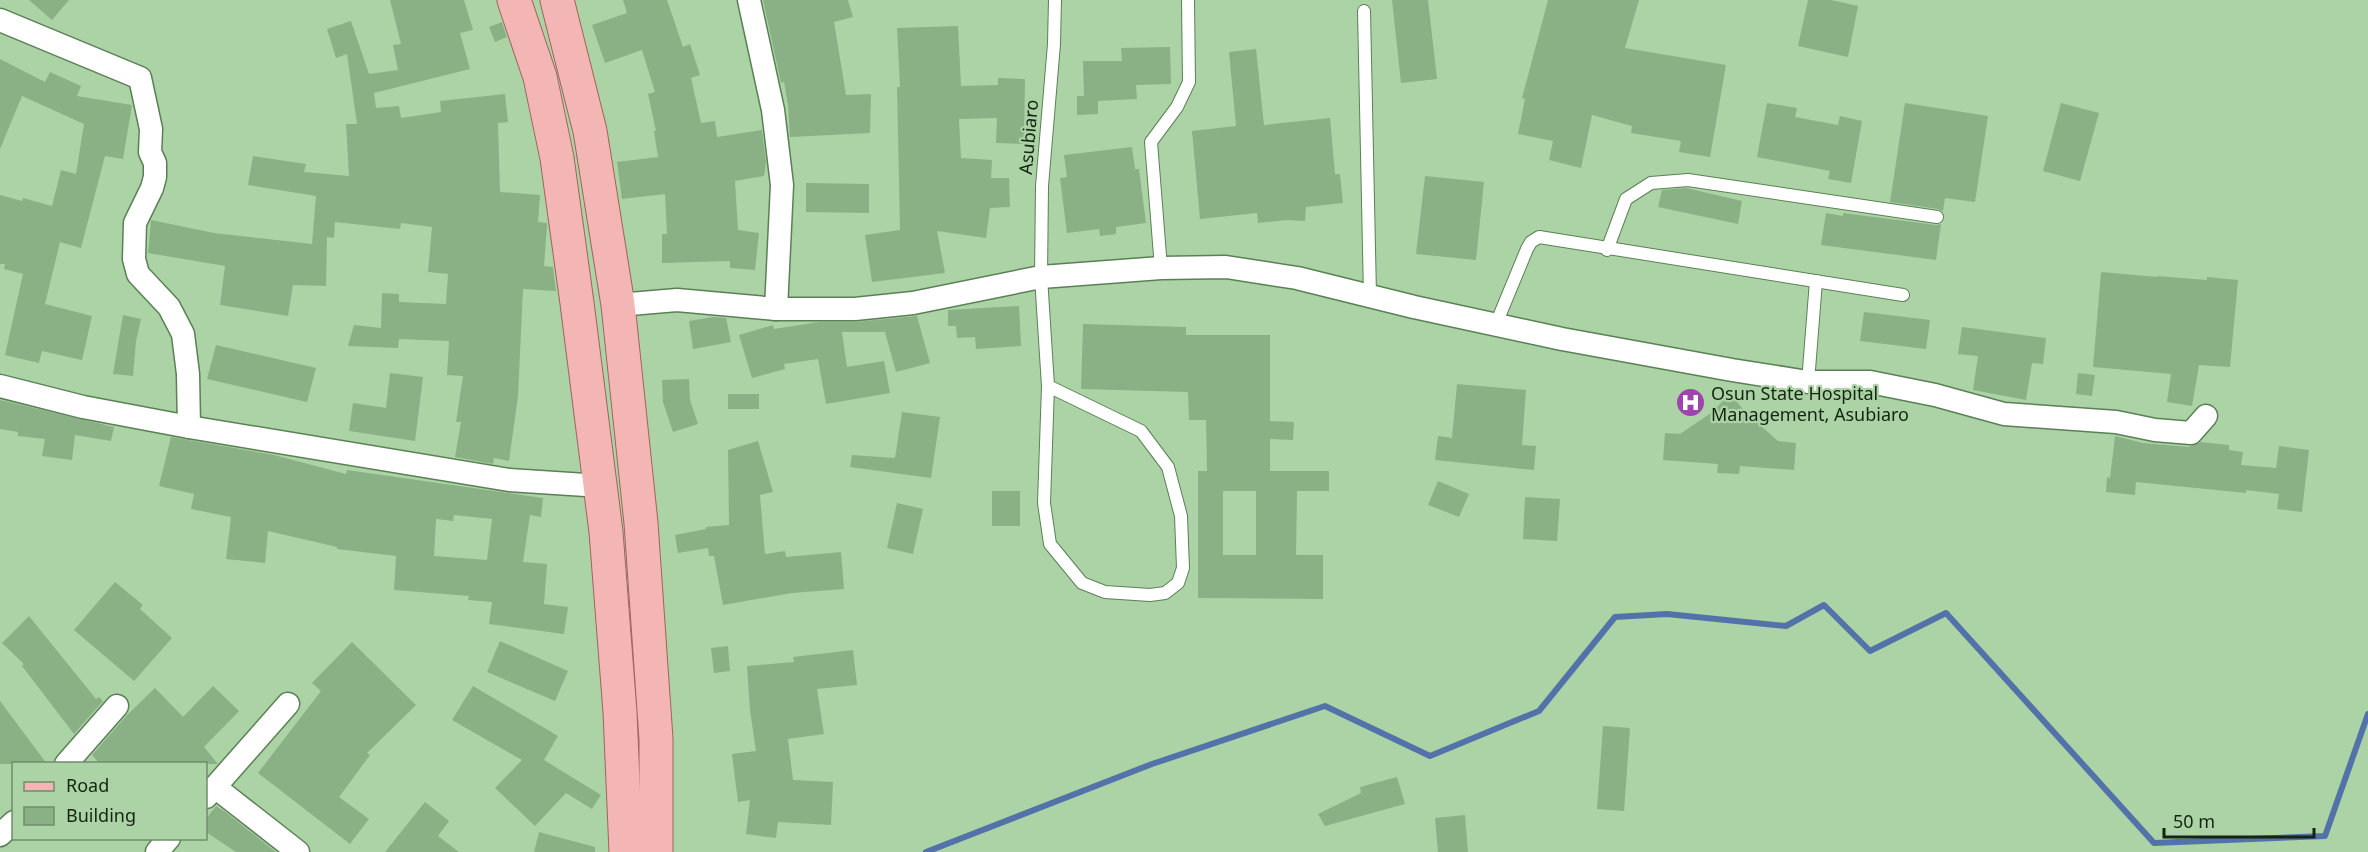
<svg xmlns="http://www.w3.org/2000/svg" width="2368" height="852" viewBox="0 0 2368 852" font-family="'Noto Sans',sans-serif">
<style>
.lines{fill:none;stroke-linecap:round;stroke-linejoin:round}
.stream{stroke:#5372a9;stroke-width:6}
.building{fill:#8ab185;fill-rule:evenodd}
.service-casing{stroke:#5b8056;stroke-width:14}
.minor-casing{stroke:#5b8056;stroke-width:25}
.primary-casing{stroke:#a1635c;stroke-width:35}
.service{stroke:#fff;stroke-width:12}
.minor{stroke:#fff;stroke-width:22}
.primary{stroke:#f4b6b5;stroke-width:33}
.labels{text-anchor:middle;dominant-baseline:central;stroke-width:4.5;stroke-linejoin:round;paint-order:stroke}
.street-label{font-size:18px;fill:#152413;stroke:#abd3a5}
.poi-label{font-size:18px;fill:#152413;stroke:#abd3a5;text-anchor:start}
</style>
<rect width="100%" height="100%" fill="#abd3a5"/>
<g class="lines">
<!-- stream -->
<polyline class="stream" points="926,852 1152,764 1325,706 1430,756 1539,711 1615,617 1667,614 1786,626 1824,605 1870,651 1946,613 2154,843 2325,836 2368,714"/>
</g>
<!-- building -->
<g class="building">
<polygon points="29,0 69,0 52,20"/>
<polygon points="390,0 464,0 473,30 460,33 470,69 374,93 376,108 399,106 401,118 441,112 440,101 505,94 508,122 498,123 500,192 540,195 538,222 547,223 547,225 544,266 553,267 556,291 523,289 518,396 509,461 494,458 493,464 455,457 461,422 456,422 463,376 447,375 449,341 399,339 398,348 348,346 354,325 381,328 382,293 399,294 399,302 446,304 448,274 428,272 432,227 401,223 400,229 335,222 334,238 327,237 326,286 293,285 288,316 220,305 225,266 148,253 151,220 214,233 312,244 316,196 248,185 253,156 306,164 304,172 349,176 346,124 357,124 347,54 336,58 327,29 351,21 369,74 398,70 393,45 401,44"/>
<polygon points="623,0 667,0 683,47 690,44 700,75 691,78 701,123 715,121 717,137 762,130 766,162 764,176 735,181 738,230 759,233 755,270 730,268 730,261 662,263 662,234 667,234 665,194 622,199 617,162 658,157 654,131 656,131 648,94 655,92 642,50 605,63 592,25 627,13"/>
<polygon points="763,0 848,0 853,17 834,22 846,95 871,94 870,133 790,137 788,105 784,82 781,83"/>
<polygon points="1392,0 1428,0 1437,79 1401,83"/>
<polygon points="1548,0 1639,0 1625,48 1726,65 1710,157 1679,152 1681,141 1631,133 1632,126 1592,115 1581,168 1549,160 1553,141 1518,134 1525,99 1522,98"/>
<polygon points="1808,0 1831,0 1858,6 1848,57 1798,46"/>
<polygon points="502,22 507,37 495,42 489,27"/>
<polygon points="958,26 961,86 998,85 998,78 1025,79 1024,144 996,143 997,118 959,119 961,158 992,160 991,178 1009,178 1010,207 990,208 986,238 937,231 945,273 872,282 865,235 900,230 897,87 900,87 897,28"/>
<polygon points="1170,47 1171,84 1136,85 1137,99 1098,101 1098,114 1077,115 1077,96 1084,96 1083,61 1122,61 1121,48"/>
<polygon points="1256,49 1264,125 1330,118 1335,174 1340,174 1343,203 1306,207 1305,221 1288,220 1258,223 1257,213 1200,219 1192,131 1236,126 1229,52"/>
<polygon points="0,59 45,82 50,72 81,86 77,96 132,105 123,159 105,156 81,248 60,242 45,304 92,316 82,360 42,351 39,363 5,355 23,274 4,269 5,264 0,264 0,195 22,201 23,198 52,206 61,170 76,174 84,124 22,96 0,149"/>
<polygon points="1767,103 1797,108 1795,117 1838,125 1840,116 1862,121 1851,183 1828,179 1830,171 1757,157"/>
<polygon points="1905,103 1988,116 1975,202 1945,198 1943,211 1938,209 1890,202"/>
<polygon points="2061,103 2099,113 2080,181 2043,171"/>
<polygon points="1132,147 1135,169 1139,169 1146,223 1116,227 1116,234 1100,236 1099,229 1067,233 1060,178 1067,177 1064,155"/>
<polygon points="1425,176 1484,182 1476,260 1416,254"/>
<polygon points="806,183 869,184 869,213 806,212"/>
<polygon points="1686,188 1742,201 1738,224 1658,207 1662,190"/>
<polygon points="1826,213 1843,216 1843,213 1936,225 1941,224 1936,260 1821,245"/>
<polygon points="2101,272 2157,277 2157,276 2207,280 2207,277 2238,280 2230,367 2199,365 2192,406 2167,402 2171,374 2093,367"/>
<polygon points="1019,306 1021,346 976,349 975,337 957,338 956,326 948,326 948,310"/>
<polygon points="1864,312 1930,320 1926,349 1860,341"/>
<polygon points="123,315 141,319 136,341 133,376 113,374"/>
<polygon points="917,316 930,363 896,372 885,332 842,332 847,367 884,361 890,393 826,404 818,359 784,364 785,369 752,378 739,335 773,325 774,329 819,322 856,322"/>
<polygon points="713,317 726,318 731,342 693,349 689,321"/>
<path d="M1083,324L1186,327V335H1270V421L1294,422L1293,440L1270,439V471H1329V491H1297L1296,555H1323V599L1198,598V471H1207L1206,420H1189L1188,392L1081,389ZM1223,491H1256V555H1223Z"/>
<polygon points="1962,327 2046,338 2043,364 2032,363 2026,400 1973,390 1978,356 1958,354"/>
<polygon points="216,345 316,368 307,402 207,379"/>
<polygon points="390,373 423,377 415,441 349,431 353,403 386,408"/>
<polygon points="2078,373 2095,375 2092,396 2076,394"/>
<polygon points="689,379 690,400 698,424 673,432 663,402 662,380"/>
<polygon points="1457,384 1526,390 1522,445 1536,446 1534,470 1435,460 1438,436 1452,438"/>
<rect x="728" y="394" width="31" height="15"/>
<polygon points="1734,397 1744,411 1778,441 1796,443 1794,470 1740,466 1739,474 1717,473 1718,464 1663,460 1665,433 1680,434 1711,413 1723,401"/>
<polygon points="0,400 114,427 111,441 75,435 72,460 42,456 45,439 18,436 18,432 0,429"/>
<polygon points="902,412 940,417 931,478 850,467 852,455 895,458"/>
<polygon points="2115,436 2143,443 2189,447 2201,442 2229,445 2229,450 2243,452 2241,465 2276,468 2279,446 2309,450 2302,512 2277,509 2279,494 2246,490 2246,493 2136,482 2135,495 2106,492 2107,477 2110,478"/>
<path d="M171,437L274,455L346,474L347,470L543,498L541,517L530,515L523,562L547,564L544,604L568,607L564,634L489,624L492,602L468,600L469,596L394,590L396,556L337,549V547L268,531L265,563L226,559L231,517L191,509L194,494L159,486ZM454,515L492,519L487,560L434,556L436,519L453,521Z"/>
<polygon points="758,441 773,492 760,495 765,554 785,551 786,557 841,552 844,589 792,593 723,605 714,556 709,556 708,548 678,553 675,535 706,529 706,527 729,525 728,450"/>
<polygon points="1438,481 1469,494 1459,517 1428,505"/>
<rect x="992" y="491" width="28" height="35"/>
<polygon points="1525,497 1560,499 1557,541 1523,539"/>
<polygon points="897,503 923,509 913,554 887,548"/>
<polygon points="115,582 143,605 140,609 172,638 134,681 74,630"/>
<polygon points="29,616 96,699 99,697 103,701 74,734 22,666 24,664 2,643"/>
<polygon points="500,641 568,671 555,701 487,672"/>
<polygon points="352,642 416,705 367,753 370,755 339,797 369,819 350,844 258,773 321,691 312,683"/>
<polygon points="728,646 730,671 714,673 711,648"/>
<polygon points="853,650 857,685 817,689 824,734 788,739 793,780 833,782 831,825 778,822 776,838 746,834 750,800 738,802 732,754 756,751 750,710 747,666 794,662 793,657"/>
<polygon points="213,686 239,711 204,747 218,764 100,764 92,755 128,714 155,688 183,717"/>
<polygon points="473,686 558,736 544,760 601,795 592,809 566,793 535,826 495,788 522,760 452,720"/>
<polygon points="0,701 47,764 0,764"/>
<polygon points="1603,726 1630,728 1624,811 1597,809"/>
<polygon points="1397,777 1405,804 1325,826 1318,814 1361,793 1360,787"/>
<polygon points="425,802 449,821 438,836 459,852 385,852"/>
<polygon points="216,806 224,811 276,852 236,852 206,832 206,819"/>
<polygon points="1465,815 1468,852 1438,852 1435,818"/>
<polygon points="539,832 595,847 595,852 534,852"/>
</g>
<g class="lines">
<defs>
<g id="service">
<polyline points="1364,11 1370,296"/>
<polyline points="1607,250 1626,199 1651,183 1688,180 1937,217"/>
<polyline points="1161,268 1151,142 1177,107 1189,82 1188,0"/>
<polyline points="1496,324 1527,249 1531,242 1539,237 1903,295"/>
<polyline points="1808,382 1816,281"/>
<polyline points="1048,386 1141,431 1168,467 1181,516 1183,568 1178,583 1165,593 1150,595 1105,592 1082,583 1050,544 1044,503 1048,386 1041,277 1042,186 1054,44 1055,0"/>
</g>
<g id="minor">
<polyline points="749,0 773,110 782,185 776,309"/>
<polyline points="0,20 140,78 151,129 150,152 155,163 155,177 152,188 135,223 134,259 138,274 169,307 183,334 188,374 189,427"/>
<polyline points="618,305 677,300 776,309 855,309 913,303 1041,277 1161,268 1226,267 1297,278 1414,307 1562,339 1732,370 1808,382 1870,382 1935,395 2004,414 2116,422 2155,430 2191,433 2206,416"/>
<polyline points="0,386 83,407 189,427 509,480 601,486"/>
<polyline points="66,764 117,706"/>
<polyline points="215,787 298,852"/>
<polyline points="206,797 288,704"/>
<polyline points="0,835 14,822"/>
<polyline points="157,852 169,838"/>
</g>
<g id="primary">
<polyline points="514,0 540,77 557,158 577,303 606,532 620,712 626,852"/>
<polyline points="557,0 590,131 618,305 641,523 656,739 656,852"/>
</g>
</defs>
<!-- service casing -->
<use href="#service" class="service-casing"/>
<!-- minor casing -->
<use href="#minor" class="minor-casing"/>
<!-- primary casing -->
<use href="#primary" class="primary-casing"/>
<!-- service -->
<use href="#service" class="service"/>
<!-- minor -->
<use href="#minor" class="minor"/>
<!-- primary -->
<use href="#primary" class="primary"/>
</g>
<!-- icons -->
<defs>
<symbol id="hospital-disc" viewBox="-11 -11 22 22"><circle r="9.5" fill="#9f44af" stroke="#abd3a5"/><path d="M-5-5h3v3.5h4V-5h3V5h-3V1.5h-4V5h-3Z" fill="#fff"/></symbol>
</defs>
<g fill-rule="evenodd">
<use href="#hospital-disc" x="1674" y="386" width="33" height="33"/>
</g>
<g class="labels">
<!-- street labels -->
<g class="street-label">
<text transform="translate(1028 137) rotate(-85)">Asubiaro</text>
</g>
<!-- poi labels -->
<g class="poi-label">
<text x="1711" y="393">Osun State Hospital<tspan x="1711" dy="21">Management, Asubiaro</tspan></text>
</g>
</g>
<!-- legend -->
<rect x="12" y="762" width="195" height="78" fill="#abd3a5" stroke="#6f8d6b" stroke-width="1.5"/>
<rect x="24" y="782" width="30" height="9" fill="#f4b6b5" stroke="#6f8d6b" stroke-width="1.5"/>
<text x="66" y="792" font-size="18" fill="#152413">Road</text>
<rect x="24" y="807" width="30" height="18" fill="#8ab185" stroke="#6f8d6b" stroke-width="1.5"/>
<text x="66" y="822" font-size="18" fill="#152413">Building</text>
<!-- scale -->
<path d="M2164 828v9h150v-9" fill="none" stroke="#152413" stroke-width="3"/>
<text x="2173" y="828" font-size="18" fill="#152413" stroke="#abd3a5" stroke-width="4.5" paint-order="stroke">50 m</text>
</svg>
